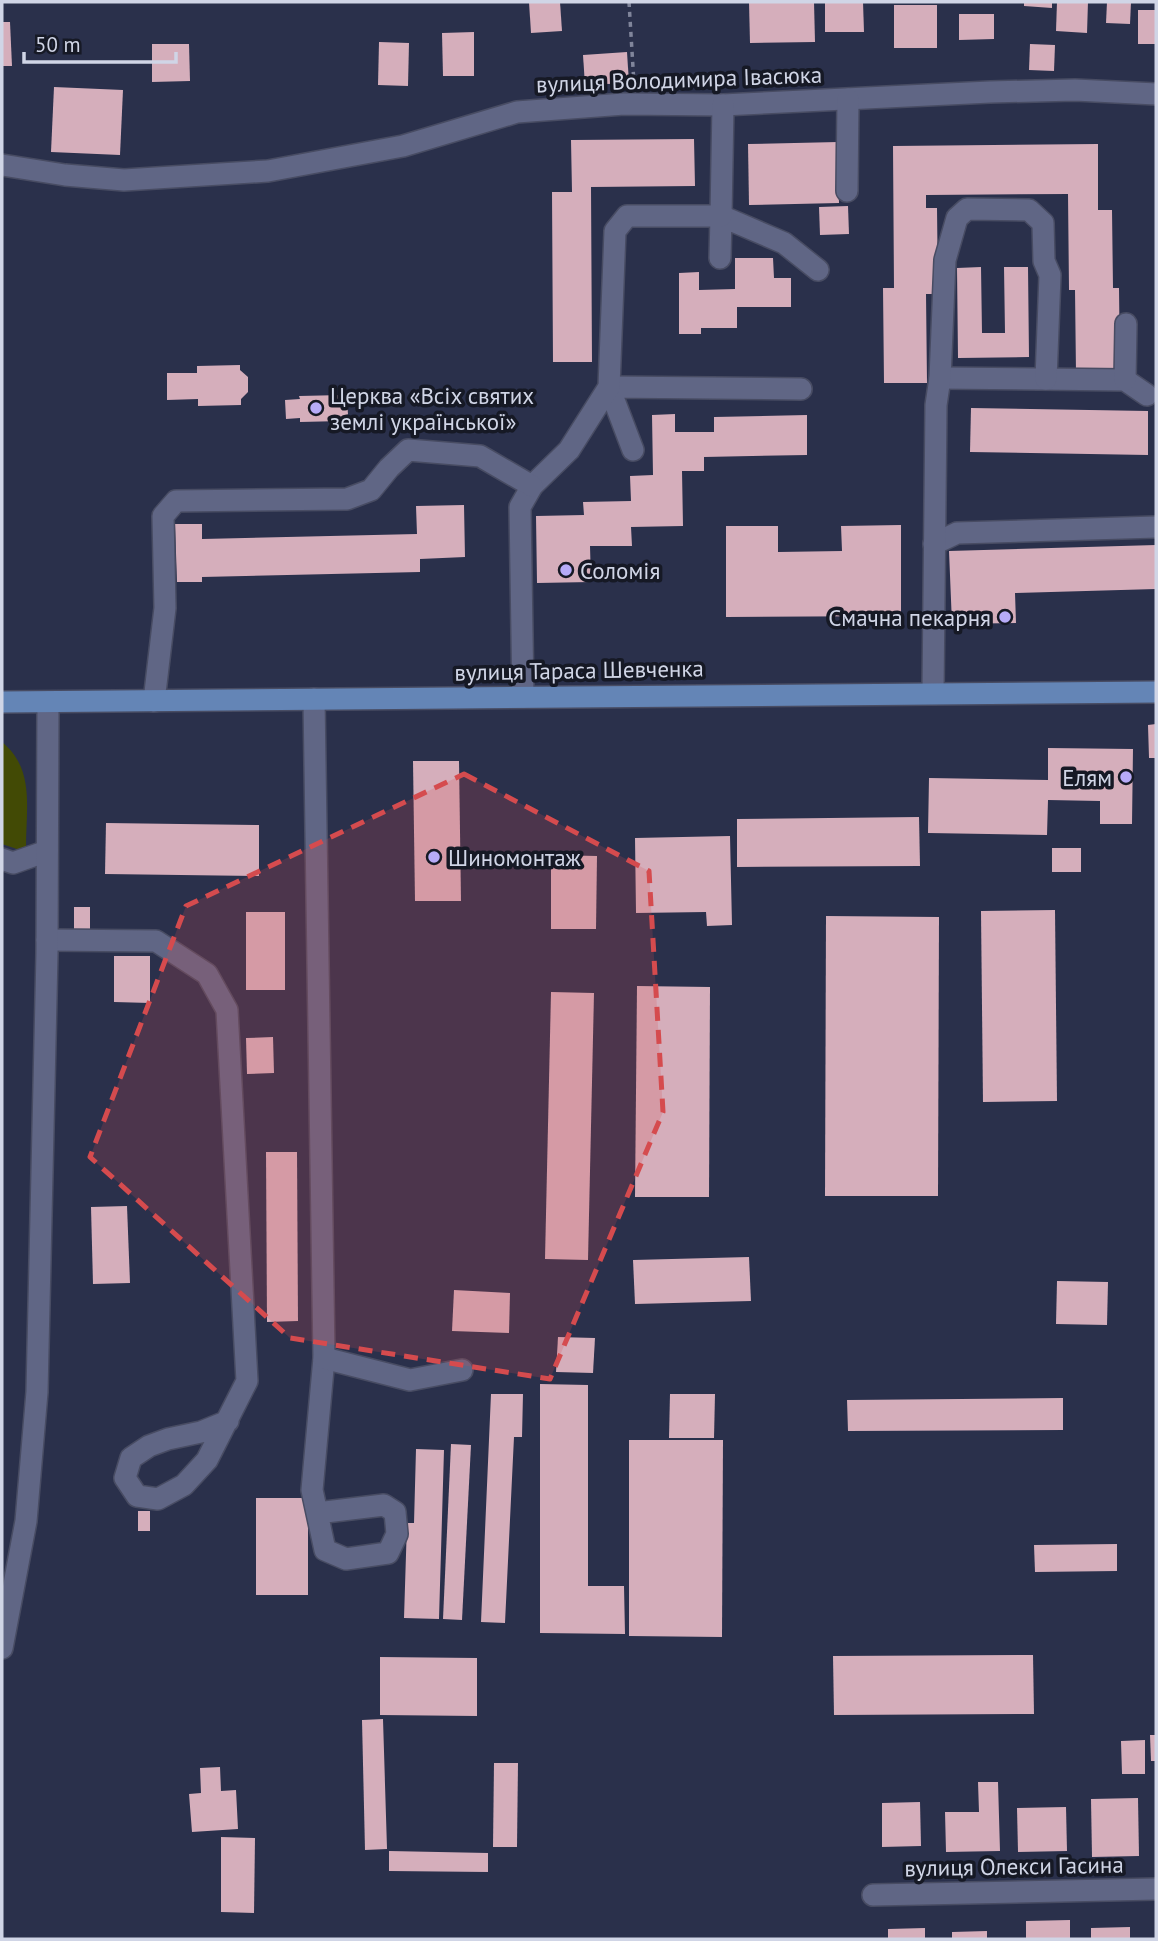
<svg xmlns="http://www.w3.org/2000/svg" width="1158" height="1941" viewBox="0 0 1158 1941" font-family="'PT Sans',sans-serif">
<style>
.green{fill:#424a05}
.building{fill:#d5aebb}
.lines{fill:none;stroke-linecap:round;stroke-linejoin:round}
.minor-casing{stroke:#484c63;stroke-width:24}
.major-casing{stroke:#484c63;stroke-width:24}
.path{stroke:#80859b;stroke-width:3.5;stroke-dasharray:5 5;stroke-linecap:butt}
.minor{stroke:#606685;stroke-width:21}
.major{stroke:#6485b6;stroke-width:21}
.marked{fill:#d54b4e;fill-opacity:0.2;stroke:#d54b4e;stroke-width:5;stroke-dasharray:14 9;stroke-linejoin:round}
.poi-dot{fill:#b7abf8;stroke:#161925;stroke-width:2.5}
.labels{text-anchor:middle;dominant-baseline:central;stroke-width:7;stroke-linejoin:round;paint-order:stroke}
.street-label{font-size:23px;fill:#d0d5e6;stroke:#161925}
.poi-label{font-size:23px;fill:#d0d5e6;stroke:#161925;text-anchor:start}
</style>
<rect width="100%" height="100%" fill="#2a304b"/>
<!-- green -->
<path class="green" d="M2,742C35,769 26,808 26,847L20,850L2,844Z"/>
<!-- building -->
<g class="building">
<polygon points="529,2 560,2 562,31 531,33"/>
<polygon points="749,2 814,2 815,42 750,43"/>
<polygon points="825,2 863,2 864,32 825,32"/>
<polygon points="1024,2 1052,2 1052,8 1024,6"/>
<polygon points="1057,2 1088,2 1087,33 1056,31"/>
<polygon points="1107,2 1131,2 1130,24 1106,23"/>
<rect x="894" y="5" width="43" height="43"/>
<rect x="1138" y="10" width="18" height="34"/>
<polygon points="959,14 994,14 994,39 959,40"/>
<polygon points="2,22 10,22 12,66 2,66"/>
<polygon points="474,32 474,76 443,76 442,33"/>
<polygon points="379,42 409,43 408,86 378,85"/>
<polygon points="152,44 189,44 190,81 152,82"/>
<polygon points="1030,44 1055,45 1054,71 1029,70"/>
<polygon points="627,52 629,83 585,85 583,55"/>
<polygon points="54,87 123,90 120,155 51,152"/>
<polygon points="694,139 695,186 591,187 592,362 553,362 552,192 572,192 571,140"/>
<polygon points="838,142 839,203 749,205 748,144"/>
<polygon points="1098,144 1098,210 1112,210 1113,288 1119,288 1120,374 1076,374 1075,290 1069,290 1068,194 926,195 926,208 937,208 938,294 926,294 927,383 884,383 883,288 894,288 893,146"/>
<polygon points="848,206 849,234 820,235 819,207"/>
<polygon points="735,258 773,258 774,278 791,278 791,307 737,307 737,328 701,328 701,334 679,334 679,273 699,272 699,290 735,289"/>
<polygon points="981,267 982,333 1005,333 1004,267 1028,267 1029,357 958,358 957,268"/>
<polygon points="240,365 240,370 248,377 248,392 241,399 241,405 198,406 198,399 167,400 167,373 197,373 197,366"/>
<polygon points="342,395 347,402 348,414 342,421 300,422 300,418 286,419 285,400 300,399 299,396"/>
<polygon points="971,408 1148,411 1148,455 970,452"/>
<polygon points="675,414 675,432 714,432 714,417 807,415 807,455 704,457 704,471 682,471 683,526 631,527 632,546 590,546 591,582 537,583 536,516 584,515 583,502 631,501 630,476 653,475 652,415"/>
<polygon points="464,505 465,557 420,559 420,572 202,577 202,582 177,582 175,524 202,524 202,539 417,534 416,506"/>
<polygon points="901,525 901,616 726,617 726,526 778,526 778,552 842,551 841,526"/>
<polygon points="1156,545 1156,589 1015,593 1016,623 952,624 949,551"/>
<polygon points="1156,724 1156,758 1149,758 1148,725"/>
<polygon points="1048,748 1133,749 1132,824 1100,824 1100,801 1048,800 1047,835 928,833 929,778 1048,780"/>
<polygon points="413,761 459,761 461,901 415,901"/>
<polygon points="919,817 920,866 737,867 737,819"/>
<polygon points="106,823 259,825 259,876 105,874"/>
<polygon points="730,836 732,925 707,926 706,912 636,913 635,838"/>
<rect x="1052" y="848" width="29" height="24"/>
<polygon points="551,855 597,856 596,929 551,929"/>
<rect x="74" y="907" width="16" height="22"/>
<polygon points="1055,910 1057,1101 983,1102 981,911"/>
<rect x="246" y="912" width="39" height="78"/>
<polygon points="826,916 939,917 938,1196 825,1196"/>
<polygon points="114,956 150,956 150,1003 114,1002"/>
<polygon points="637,986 710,987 709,1197 635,1197"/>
<polygon points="551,992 594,993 588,1260 545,1259"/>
<polygon points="273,1037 274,1073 247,1074 246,1038"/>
<polygon points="266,1152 297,1152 298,1321 267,1322"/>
<polygon points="127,1206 130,1283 93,1284 91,1207"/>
<polygon points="749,1257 751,1301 635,1304 633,1260"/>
<polygon points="1057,1281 1108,1282 1107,1325 1056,1324"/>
<polygon points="454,1290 510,1293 509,1333 452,1331"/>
<polygon points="558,1337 595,1338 593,1373 556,1372"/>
<polygon points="540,1384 588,1385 588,1586 624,1586 625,1634 540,1633"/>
<polygon points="491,1394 523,1394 522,1437 514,1437 505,1623 481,1622"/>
<polygon points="670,1394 715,1394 714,1438 669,1438"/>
<polygon points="1063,1398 1063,1430 848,1431 847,1400"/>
<polygon points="629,1440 723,1440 722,1637 629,1636"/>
<polygon points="451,1444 471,1445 462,1620 443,1619"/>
<polygon points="416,1449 444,1450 439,1619 404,1618 407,1523 414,1523"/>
<rect x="256" y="1498" width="52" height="97"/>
<rect x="138" y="1511" width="12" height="20"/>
<polygon points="1117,1544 1117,1571 1035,1572 1034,1545"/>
<polygon points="1033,1655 1034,1714 834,1715 833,1656"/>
<polygon points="380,1657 477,1658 477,1716 380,1715"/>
<polygon points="383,1719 387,1849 365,1850 362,1720"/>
<polygon points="1150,1735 1156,1735 1156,1761 1151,1761"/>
<polygon points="1145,1740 1145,1774 1122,1774 1121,1741"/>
<polygon points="494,1763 518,1763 517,1847 493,1847"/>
<polygon points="220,1767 221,1791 236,1790 238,1829 192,1832 189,1794 201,1793 200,1768"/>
<polygon points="978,1782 998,1782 1000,1851 946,1852 945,1812 979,1812"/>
<polygon points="1138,1798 1139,1856 1092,1857 1091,1799"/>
<polygon points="920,1802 921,1846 882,1847 882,1803"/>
<polygon points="1066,1807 1067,1851 1018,1852 1017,1808"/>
<polygon points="221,1837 255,1838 254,1913 221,1912"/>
<polygon points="389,1851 488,1853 488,1872 389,1871"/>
<polygon points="1070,1920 1070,1939 1026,1939 1026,1921"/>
<polygon points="1130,1927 1130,1939 1091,1939 1091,1928"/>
<polygon points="925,1928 925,1939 888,1939 888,1929"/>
<polygon points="987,1931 987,1939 952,1939 952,1932"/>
</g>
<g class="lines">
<defs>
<g id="minor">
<polyline points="2,165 65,175 124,180 268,171 403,146 517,112 624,104 723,105 990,92 1075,90 1156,94"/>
<polyline points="847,191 848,99"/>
<polyline points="720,258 721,216 784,243 818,270"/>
<polyline points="940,378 1125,380 1147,395"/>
<polyline points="1125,380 1126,324"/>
<polyline points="633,450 609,387 801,389"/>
<polyline points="934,544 957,533 1156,527"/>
<polyline points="933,693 936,405 940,378 945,260 957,218 967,209 1029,210 1043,223 1044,261 1050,275 1046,379"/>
<polyline points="523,697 520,507 532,486 569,450 609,387 615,231 627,216 721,216 723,105"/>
<polyline points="314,699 324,1358 312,1490 325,1550 346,1559 388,1553 397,1534 395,1512 384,1505 317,1513"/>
<polyline points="154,701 165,608 163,516 176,501 347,499 371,490 389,468 408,450 480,456 532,486"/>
<polyline points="2,859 13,863 47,851"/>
<polyline points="47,940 156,941 207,974 227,1010 247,1381 207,1460 184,1485 158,1499 137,1496 125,1478 131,1458 149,1446 168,1439 201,1432 228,1421"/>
<polyline points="324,1358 410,1380 462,1370"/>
<polyline points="2,1648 26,1521 37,1392 47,953 48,702"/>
<polyline points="873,1895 1156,1889"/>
</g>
<polyline id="major" points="2,702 1156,692"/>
</defs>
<!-- minor casing -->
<use href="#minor" class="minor-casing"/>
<!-- major casing -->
<use href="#major" class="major-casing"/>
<!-- path -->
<polyline class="path" points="629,2 634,84"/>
<!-- minor -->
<use href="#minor" class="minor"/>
<!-- major -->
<use href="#major" class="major"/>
</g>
<!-- marked area -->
<path class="marked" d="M464,774L649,871L663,1112L550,1379L290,1338L90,1157L186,906Z"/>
<!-- markers -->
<g class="poi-dot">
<circle cx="316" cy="408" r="7"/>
<circle cx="566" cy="570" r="7"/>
<circle cx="1005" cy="617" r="7"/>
<circle cx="1126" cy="777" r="7"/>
<circle cx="434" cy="857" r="7"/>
</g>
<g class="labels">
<!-- street labels -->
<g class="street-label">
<text transform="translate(679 79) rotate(-2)">вулиця Володимира Івасюка</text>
<text transform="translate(579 670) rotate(-1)">вулиця Тараса Шевченка</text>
<text transform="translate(1014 1866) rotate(-1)">вулиця Олекси Гасина</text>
</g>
<!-- poi labels -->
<g class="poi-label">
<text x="330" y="395">Церква «Всіх святих<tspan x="330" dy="26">землі української»</tspan></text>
<text x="580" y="570">Соломiя</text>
<text x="991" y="617" text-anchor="end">Смачна пекарня</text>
<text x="1112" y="777" text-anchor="end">Елям</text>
<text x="448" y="857">Шиномонтаж</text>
</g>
</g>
<!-- border -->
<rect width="1158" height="1941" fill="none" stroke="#d0d5e6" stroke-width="7"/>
<!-- scale -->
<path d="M24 52v10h152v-10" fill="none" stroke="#d0d5e6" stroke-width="3.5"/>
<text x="35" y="52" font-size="21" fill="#d0d5e6" stroke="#161925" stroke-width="5" paint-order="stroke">50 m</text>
</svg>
